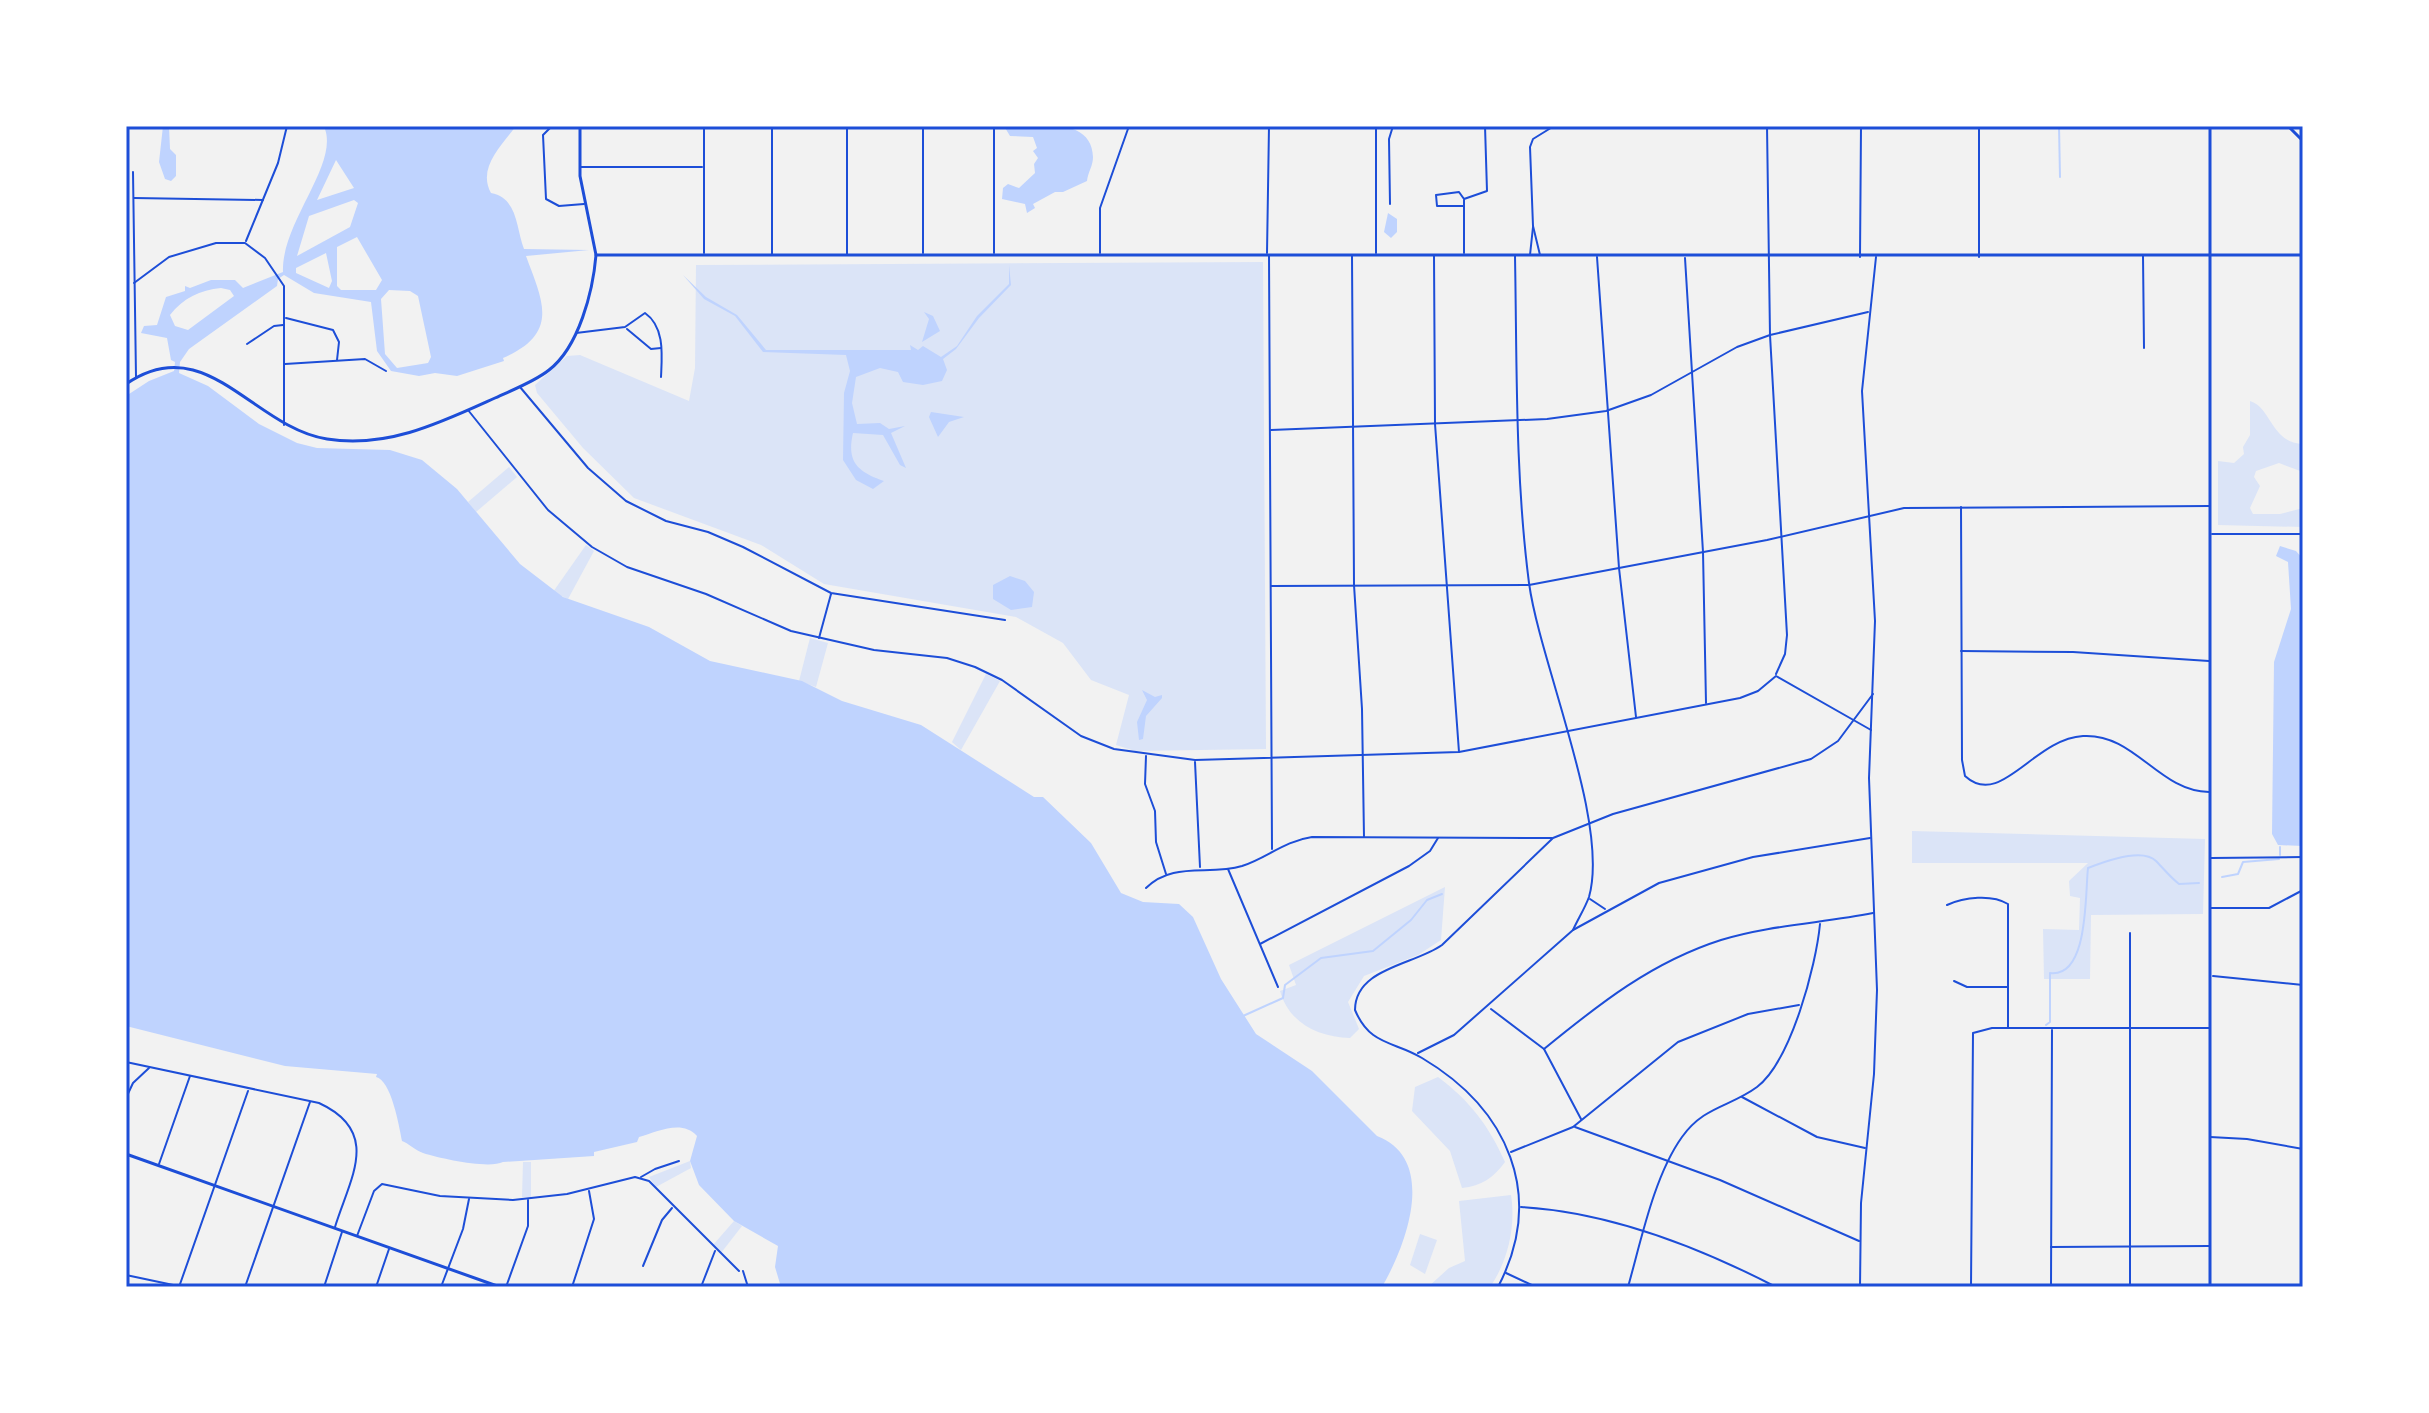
<svg xmlns="http://www.w3.org/2000/svg" width="2429" height="1413" viewBox="0 0 2429 1413" font-family="Barlow,sans-serif">
<style>
.green{fill:#dbe4f7}
.water{fill:#bfd3fe;fill-rule:evenodd}
.lines{fill:none;stroke-linecap:round;stroke-linejoin:round}
.stream{stroke:#bfd3fe;stroke-width:2}
.minor{stroke:#1d4ed8;stroke-width:2}
.tertiary{stroke:#1d4ed8;stroke-width:3}
.secondary{stroke:#1d4ed8;stroke-width:3}
.trunk{stroke:#1d4ed8;stroke-width:3}
.neatline{fill:none;stroke:#1d4ed8;stroke-width:3}
</style>
<rect width="100%" height="100%" fill="#f2f2f2"/>
<!-- green -->
<g class="green">
<polygon points="1263,262 1266,749 1135,751 1116,745 1129,695 1091,680 1063,643 1016,617 824,584 761,545 634,498 583,448 537,393 535,385 567,356 580,355 689,401 695,368 696,265"/>
<path d="M2250,401C2271,407 2272,444 2303,444V472L2279,463L2256,471L2254,477L2260,486L2250,508L2253,514H2280L2303,508V527L2218,525V461L2234,463L2244,454L2243,447L2250,435Z"/>
<polygon points="509,467 517,477 476,512 468,502"/>
<polygon points="586,545 594,551 568,599 553,592"/>
<polygon points="810,638 828,643 816,687 799,681"/>
<polygon points="986,674 1000,681 961,750 952,742"/>
<polygon points="1912,831 2205,839 2203,914 2091,915 2090,979 2044,979 2043,929 2079,930 2080,898 2070,896 2069,881 2088,863 1912,863"/>
<path d="M1445,887L1441,940L1418,955L1364,976L1348,1002L1359,1029L1350,1038C1318,1037 1289,1023 1280,991L1296,985L1289,965Z"/>
<path d="M1438,1077C1470,1101 1489,1126 1505,1162C1493,1178 1482,1186 1462,1188L1450,1151L1412,1111L1415,1087Z"/>
<polygon points="690,1161 691,1168 656,1187 649,1177"/>
<polygon points="523,1162 531,1162 531,1197 522,1197"/>
<path d="M1511,1195C1516,1226 1508,1261 1490,1287H1428L1449,1268L1465,1261L1459,1201Z"/>
<polygon points="734,1221 742,1226 721,1253 713,1245"/>
<polygon points="1420,1234 1437,1240 1425,1274 1410,1265"/>
</g>
<!-- water -->
<g class="water">
<polygon points="163,126 169,126 170,149 176,155 176,176 171,181 165,179 159,162"/>
<path d="M309,126H516C502,145 477,168 491,193C518,198 516,228 524,249L589,250L526,256C542,300 561,333 503,358L504,361L457,376L435,373L419,376L391,371L377,351L371,302L314,293L284,275L278,279L277,286L189,349L180,362L179,373L208,386L259,424L297,443L317,448L390,450L422,460L457,489L520,564L563,597L649,627L710,661L802,681L842,701L921,725L1034,797H1043L1091,843L1121,893L1143,902L1179,904L1193,917L1221,979L1256,1034L1312,1071L1377,1136C1437,1159 1408,1242 1382,1287H781L775,1267L778,1246L734,1221L699,1185L690,1161L697,1136C682,1119 657,1132 639,1137L637,1142L594,1152V1156L503,1162C489,1169 442,1159 423,1153C415,1150 408,1143 402,1141C399,1125 391,1080 376,1077L377,1074L285,1066L126,1026V396L149,381L174,371L175,362L171,360L167,338L141,333L144,326L157,325L166,297L185,291V286L190,288L211,280H235L243,288L283,272C281,223 338,166 325,129ZM336,160L354,188L317,200ZM354,200L358,203L350,227L297,256L309,216ZM357,237L382,280L376,290H341L337,286V247ZM326,253L332,281L329,288L296,273V268ZM221,288L230,290L234,296L188,330L175,326L170,315C183,298 200,290 221,288ZM389,290L410,291L418,296L431,357L428,363L397,368L385,354L381,299Z"/>
<path d="M1004,126C1034,126 1092,115 1093,157C1093,166 1088,172 1087,181L1063,192H1055L1033,204L1035,208L1027,213L1025,204L1002,199L1003,188L1008,184L1019,188L1035,173L1034,164L1038,158L1033,151L1037,148L1033,137L1010,136Z"/>
<polygon points="1388,213 1397,219 1397,232 1391,238 1384,232"/>
<path d="M1009,265L1011,285L979,318L956,349L943,359L947,370L942,381L923,385L903,382L898,372L880,368L856,377L852,403L857,424L880,423L889,429L905,426L891,433L906,468L900,465L883,435L853,433C846,463 859,472 884,481L873,489L856,480L843,460L844,393L850,371L846,355L763,352L735,316L704,299L683,275L706,297L737,315L766,350H911L910,345L918,350L923,346L941,357L957,346L977,316L1009,284Z"/>
<polygon points="924,312 933,316 940,331 922,342 929,319"/>
<polygon points="931,412 964,417 949,422 938,437 929,417"/>
<polygon points="2280,546 2296,551 2303,559 2303,846 2278,845 2272,834 2274,662 2291,609 2288,562 2276,556"/>
<polygon points="1010,576 1025,581 1034,592 1032,607 1011,610 993,599 993,585"/>
<polygon points="1142,690 1155,697 1162,695 1162,698 1146,716 1143,739 1139,740 1137,722 1147,700"/>
</g>
<g class="lines">
<!-- stream -->
<g class="stream">
<polyline points="2059,126 2060,177"/>
<polyline points="2280,847 2280,855"/>
<polyline points="2222,877 2238,874 2243,862 2279,859"/>
<polyline points="1243,1016 1283,998 1285,985 1321,958 1373,951 1411,920 1427,900 1442,894"/>
<path d="M2046,1025L2050,1022V973C2089,978 2085,893 2088,868C2103,862 2142,847 2156,861C2163,868 2170,877 2179,884L2199,883"/>
</g>
<!-- minor -->
<g class="minor">
<polyline points="552,126 543,135 546,199 559,206 584,204"/>
<polyline points="704,126 704,253"/>
<polyline points="772,126 772,255"/>
<polyline points="847,126 847,254"/>
<polyline points="923,126 923,253"/>
<polyline points="994,126 994,253"/>
<polyline points="1376,126 1376,253"/>
<polyline points="1767,126 1770,335 1787,635 1785,654 1776,674"/>
<polyline points="581,167 702,167"/>
<polyline points="133,172 136,377"/>
<polyline points="134,198 263,200"/>
<polyline points="1390,204 1389,139 1393,126"/>
<polyline points="1463,206 1437,206 1436,195 1459,192 1464,199 1487,191 1485,126"/>
<polyline points="246,241 278,163 287,126"/>
<polyline points="1100,253 1100,208 1129,126"/>
<polyline points="1267,253 1269,126"/>
<polyline points="1464,253 1464,200"/>
<polyline points="1269,255 1272,849"/>
<polyline points="1530,255 1533,227"/>
<polyline points="1540,255 1533,226 1530,147 1533,139 1554,126"/>
<polyline points="1352,256 1354,585 1362,709 1364,837"/>
<polyline points="1434,256 1435,424 1459,752"/>
<path d="M1515,256C1517,364 1515,475 1529,583C1540,664 1610,823 1589,897C1585,908 1578,919 1573,930"/>
<polyline points="2143,256 2144,348"/>
<polyline points="1597,257 1619,568 1636,717"/>
<polyline points="1860,257 1861,126"/>
<polyline points="1979,257 1979,126"/>
<polyline points="1685,258 1703,552 1706,703"/>
<polyline points="134,283 169,257 216,243 245,243 265,258 284,286 284,425"/>
<polyline points="286,318 333,330 339,342 337,360"/>
<polyline points="627,329 651,349 661,348"/>
<path d="M576,333L625,327L645,313C665,327 662,355 661,377"/>
<polyline points="247,344 274,326 283,325"/>
<polyline points="285,364 365,359 386,371"/>
<polyline points="520,387 588,468 626,501 666,521 708,532 743,547 831,593 1005,620"/>
<polyline points="468,410 548,510 592,547 627,567 706,594 791,631 874,650 947,658 975,667 1002,680 1081,736 1114,749 1195,760 1459,752 1740,698 1758,691 1776,676 1871,730"/>
<polyline points="1271,430 1547,419 1606,411 1651,395 1737,347 1770,335 1868,312"/>
<path d="M1961,507L1962,760L1965,776C2001,809 2033,739 2083,736C2135,733 2158,791 2209,792"/>
<polyline points="2212,534 2303,534"/>
<polyline points="1271,586 1529,585 1767,540 1904,508 2209,506"/>
<polyline points="819,638 831,594"/>
<polyline points="1961,651 2073,652 2209,661"/>
<polyline points="1146,756 1145,784 1155,811 1156,842 1166,874"/>
<polyline points="1195,762 1200,867"/>
<polyline points="2211,858 2303,857"/>
<polyline points="1228,869 1278,987"/>
<path d="M1146,888C1173,861 1208,876 1242,866C1267,858 1284,841 1312,837L1552,838"/>
<polyline points="1590,899 1605,909"/>
<path d="M1947,905C1964,897 1992,894 2008,904V1027"/>
<polyline points="2211,908 2269,908 2303,890"/>
<polyline points="2130,933 2130,1287"/>
<polyline points="1260,944 1409,866 1430,851 1438,838"/>
<polyline points="2213,976 2303,985"/>
<polyline points="1954,981 1967,987 2007,987"/>
<polyline points="1491,1009 1544,1049 1581,1119"/>
<path d="M1544,1049C1599,1004 1652,962 1721,940C1770,925 1823,923 1873,913"/>
<polyline points="1418,1053 1454,1035 1573,930 1659,883 1753,857 1870,838"/>
<path d="M126,1062L319,1103C382,1132 350,1178 335,1227"/>
<polyline points="1742,1097 1817,1137 1865,1148"/>
<polyline points="126,1098 133,1083 149,1068"/>
<polyline points="1575,1127 1720,1180 1859,1241"/>
<polyline points="2210,1137 2247,1139 2303,1149"/>
<polyline points="1511,1152 1573,1127 1678,1042 1748,1014 1799,1005"/>
<polyline points="159,1164 190,1076"/>
<polyline points="641,1177 655,1169 679,1161"/>
<path d="M1521,1207C1610,1212 1697,1246 1776,1287"/>
<polyline points="357,1236 374,1191 382,1184 440,1196 513,1200 567,1194 635,1177 649,1181 739,1271"/>
<polyline points="2051,1247 2209,1246"/>
<polyline points="643,1266 662,1220 672,1208"/>
<polyline points="743,1271 748,1287"/>
<polyline points="1506,1273 1536,1287"/>
<polyline points="126,1275 178,1286"/>
<polyline points="179,1287 248,1091"/>
<polyline points="245,1287 310,1102"/>
<polyline points="324,1287 342,1232"/>
<polyline points="376,1287 389,1249"/>
<polyline points="441,1287 463,1229 469,1199"/>
<polyline points="506,1287 528,1226 528,1200"/>
<polyline points="572,1287 594,1219 589,1191"/>
<polyline points="701,1287 715,1251"/>
<path d="M1498,1287C1546,1195 1508,1109 1422,1058C1394,1041 1370,1046 1355,1010C1355,968 1414,965 1442,945L1553,838L1613,814L1811,759L1838,741L1873,694"/>
<path d="M1628,1287C1641,1241 1654,1176 1682,1137C1704,1106 1730,1107 1757,1087C1791,1061 1816,966 1820,924"/>
<polyline points="1860,1287 1861,1203 1874,1074 1877,990 1869,778 1875,621 1862,391 1876,257"/>
<polyline points="1971,1287 1973,1033 1992,1028 2209,1028"/>
<polyline points="2051,1287 2052,1030"/>
</g>
<!-- tertiary -->
<g class="tertiary">
<polyline points="580,126 580,176 596,255"/>
<polyline points="126,1154 500,1287"/>
<polyline points="2210,1287 2210,126"/>
</g>
<!-- secondary -->
<path class="secondary" d="M126,384C206,329 252,427 327,439C387,449 442,422 495,398C512,390 534,382 549,370C579,347 593,291 596,255H2303"/>
<!-- trunk -->
<polyline class="trunk" points="2288,126 2303,141"/>
</g>
<!-- border -->
<rect width="2429" height="1413" fill="none" stroke="#ffffff" stroke-width="256"/>
<rect x="128" y="128" width="2173" height="1157" class="neatline"/>
</svg>
